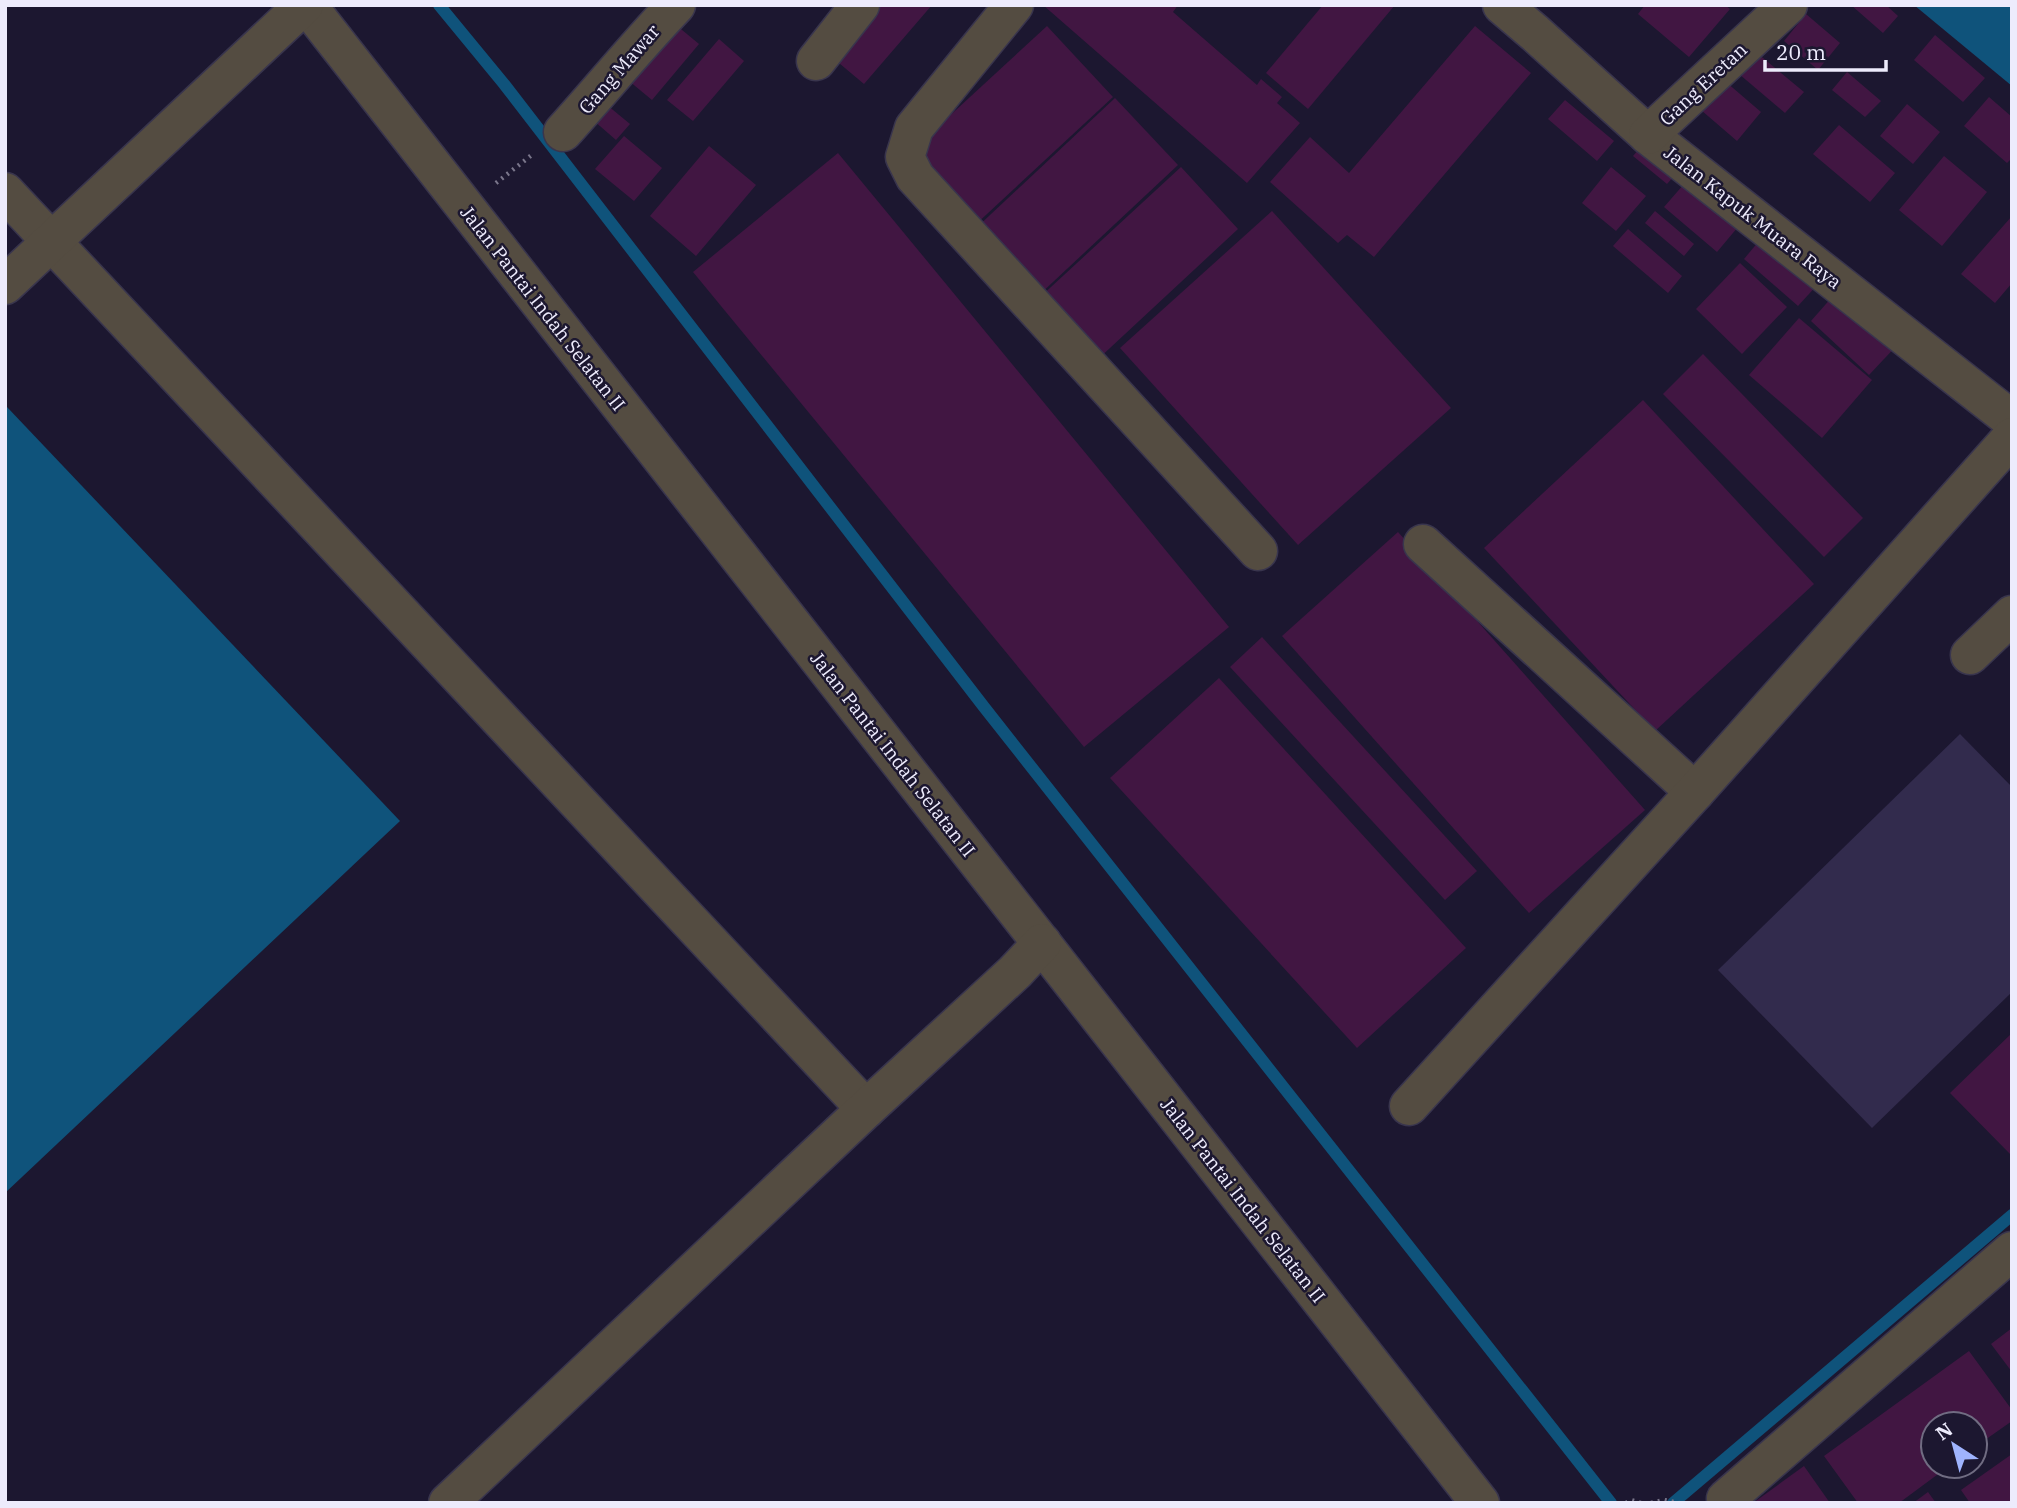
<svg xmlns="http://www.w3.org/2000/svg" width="2017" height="1508" viewBox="0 0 2017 1508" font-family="'IBM Plex Serif',serif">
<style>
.green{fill:#322b4d}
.water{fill:#0f537b}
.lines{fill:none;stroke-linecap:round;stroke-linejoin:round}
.stream{stroke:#0f537b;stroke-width:12}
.building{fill:#411642}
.minor-casing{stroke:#39354d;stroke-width:41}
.path{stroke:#7a768b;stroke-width:4.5;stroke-dasharray:2 5;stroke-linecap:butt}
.minor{stroke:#544c41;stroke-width:38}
.labels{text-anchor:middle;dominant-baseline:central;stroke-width:5;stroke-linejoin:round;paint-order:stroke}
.street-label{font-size:19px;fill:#edebfc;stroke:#1c1730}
</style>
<rect width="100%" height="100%" fill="#1c1730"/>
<!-- green -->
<polygon class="green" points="1960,734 2012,787 2012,992 1872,1128 1718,970"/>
<!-- water -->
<g class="water">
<polygon points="1914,5 2012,5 2012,86"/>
<polygon points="7,407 400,821 5,1193 5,409"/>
</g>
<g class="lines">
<!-- stream -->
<g class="stream">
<polyline points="439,5 504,84 984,707 1611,1503"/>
<polyline points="1673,1503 2012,1215"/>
</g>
</g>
<!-- building -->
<g class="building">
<polygon points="878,5 932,5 864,84 833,58"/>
<polygon points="1043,5 1178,5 1173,12 1257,85 1261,79 1282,97 1277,103 1300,123 1247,183"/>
<polygon points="1323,5 1395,5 1308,109 1266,73"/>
<polygon points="1645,5 1725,5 1730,9 1689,57 1638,14"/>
<polygon points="1851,5 1886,5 1898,16 1883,33"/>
<polygon points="1806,14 1840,43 1818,70 1784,41"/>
<polygon points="670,20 699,44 652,100 623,76"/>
<polygon points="1047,26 1113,97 973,227 906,156"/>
<polygon points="1475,26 1531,73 1374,257 1347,235 1338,243 1270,182 1310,137 1349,173"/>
<polygon points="1935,35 1985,78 1963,102 1914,60"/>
<polygon points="719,39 744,61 693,121 667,100"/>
<polygon points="1757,53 1804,92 1785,113 1739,74"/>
<polygon points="1847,72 1881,101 1865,117 1832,90"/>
<polygon points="1726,82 1761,112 1737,141 1701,110"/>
<polygon points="1989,97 2012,117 2012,158 2007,163 1964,126"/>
<polygon points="1115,98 1178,165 1037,297 974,230"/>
<polygon points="1565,100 1614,141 1597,161 1548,119"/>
<polygon points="1907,104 1940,132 1913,164 1880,136"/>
<polygon points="607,105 630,124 616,140 593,120"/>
<polygon points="1839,125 1895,173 1870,202 1813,154"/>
<polygon points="624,136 662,168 634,201 595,169"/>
<polygon points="1648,139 1681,168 1667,184 1633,156"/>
<polygon points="709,146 756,185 696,256 650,216"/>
<polygon points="838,153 1229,627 1084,747 693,272"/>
<polygon points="1944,156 1987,192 1942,246 1899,210"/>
<polygon points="1181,167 1238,229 1096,361 1038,299"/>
<polygon points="1611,167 1646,196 1616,231 1582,203"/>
<polygon points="1691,176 1743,221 1717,252 1664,207"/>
<polygon points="1272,211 1451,408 1298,545 1120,348"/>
<polygon points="1655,211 1694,244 1684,256 1645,223"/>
<polygon points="2012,216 2012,283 1995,303 1961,274"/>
<polygon points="1628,229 1682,276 1668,293 1613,246"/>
<polygon points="1764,235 1819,283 1798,306 1744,259"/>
<polygon points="1740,263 1787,307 1742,354 1696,309"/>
<polygon points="1840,288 1900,342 1869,375 1811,321"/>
<polygon points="1799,318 1872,380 1822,438 1749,375"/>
<polygon points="1703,354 1863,518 1824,557 1663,394"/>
<polygon points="1643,400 1814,584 1655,731 1484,548"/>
<polygon points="1398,532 1645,810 1529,913 1282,636"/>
<polygon points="1262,637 1477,871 1445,900 1230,667"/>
<polygon points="1219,678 1466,948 1357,1048 1110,778"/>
<polygon points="2012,1033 2012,1156 1950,1093"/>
<polygon points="2012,1328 2012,1372 1991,1344"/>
<polygon points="1969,1351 2012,1410 2012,1421 1975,1447 1975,1424 1933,1424 1933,1466 1949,1466 1899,1503 1858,1503 1824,1456"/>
<polygon points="2012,1454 2012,1503 1970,1503 1961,1490"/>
<polygon points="1804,1466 1830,1503 1753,1503"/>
<polygon points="1928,1492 1936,1503 1913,1503"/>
</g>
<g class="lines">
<defs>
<g id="minor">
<polyline points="307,5 1480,1503"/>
<polyline points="1014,5 914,128 905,157 915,177 1258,551"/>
<polyline points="1502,5 1535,33 1648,135 2012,420"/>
<polyline points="816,61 860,5"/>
<path d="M563,132C601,90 637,46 676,5"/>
<polyline points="1648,135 1788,5"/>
<polyline points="5,192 866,1109"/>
<polyline points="5,285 304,5"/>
<polyline points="1423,544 1695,792"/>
<polyline points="1970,655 2012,615"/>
<polyline points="1409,1106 1695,792 2012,437"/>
<polyline points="448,1503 866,1109 1015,972 1042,943"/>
<polyline points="1727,1503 1726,1499 2012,1251"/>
</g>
</defs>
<!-- minor casing -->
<use href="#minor" class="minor-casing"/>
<!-- path -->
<g class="path">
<polyline points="496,183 533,154"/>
<polyline points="1626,1503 1631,1500 1641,1503"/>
<polyline points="1651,1503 1664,1500 1679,1503"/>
</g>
<!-- minor -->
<use href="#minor" class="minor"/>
</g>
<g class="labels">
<!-- street labels -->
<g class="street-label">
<text transform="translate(619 69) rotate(-49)">Gang Mawar</text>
<text transform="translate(1703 84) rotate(-43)">Gang Eretan</text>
<text transform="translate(1753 217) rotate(38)">Jalan Kapuk Muara Raya</text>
<text transform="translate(543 308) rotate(52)">Jalan Pantai Indah Selatan II</text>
<text transform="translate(893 754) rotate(52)">Jalan Pantai Indah Selatan II</text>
<text transform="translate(1243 1200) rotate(52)">Jalan Pantai Indah Selatan II</text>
</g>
</g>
<!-- border -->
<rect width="2017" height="1508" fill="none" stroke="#edebfc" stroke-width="14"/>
<!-- north arrow -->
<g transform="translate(1954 1445) rotate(324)"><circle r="33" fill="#1c1730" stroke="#706c82" stroke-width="2"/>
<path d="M0-5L12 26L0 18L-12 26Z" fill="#9fb3fd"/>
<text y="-10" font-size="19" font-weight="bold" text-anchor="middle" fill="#edebfc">N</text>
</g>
<!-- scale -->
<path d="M1765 60v10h121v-10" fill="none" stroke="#edebfc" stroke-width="3.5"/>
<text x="1776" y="60" font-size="21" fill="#edebfc" stroke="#1c1730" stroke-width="5" paint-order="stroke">20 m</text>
</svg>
